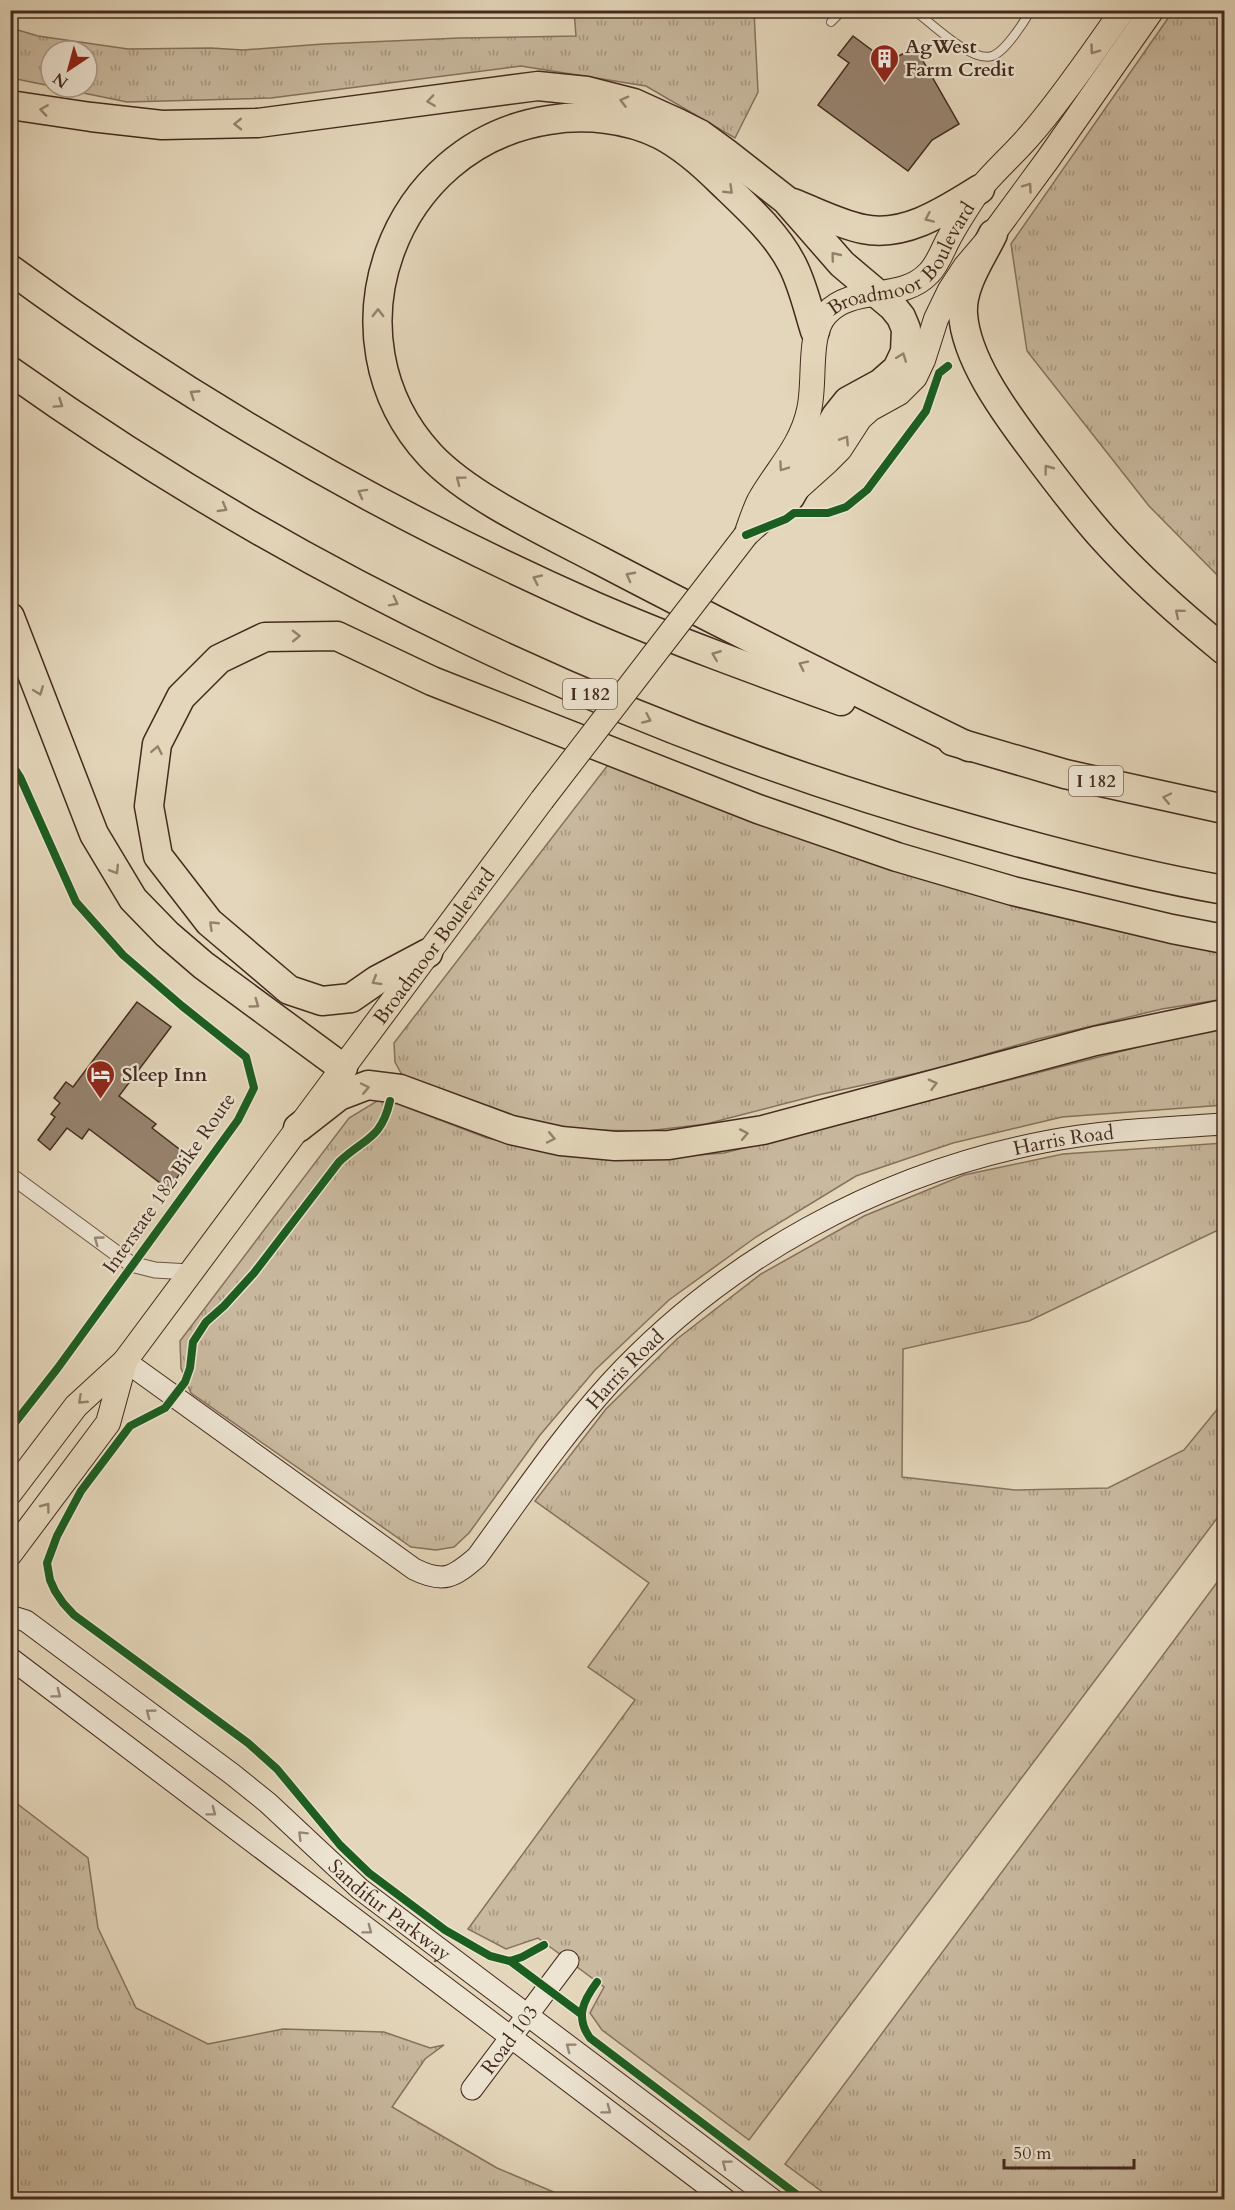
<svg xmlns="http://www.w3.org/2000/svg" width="1235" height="2210" viewBox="0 0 1235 2210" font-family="Cardo,serif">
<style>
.grass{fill:url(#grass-tufts);stroke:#86725e;stroke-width:1.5}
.building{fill:#97836f;stroke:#442a1e;stroke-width:1.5}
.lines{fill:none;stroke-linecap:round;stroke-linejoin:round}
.lane-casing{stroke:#6c5545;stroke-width:10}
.street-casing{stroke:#6c5545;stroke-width:17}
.secondary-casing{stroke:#442a1e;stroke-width:23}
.primary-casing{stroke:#442a1e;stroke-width:26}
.highway-casing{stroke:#442a1e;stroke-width:31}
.lane{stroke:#ede4d2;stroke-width:8}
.street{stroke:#ede4d2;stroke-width:15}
.secondary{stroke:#ede4d2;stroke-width:21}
.primary{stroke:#e4d6ba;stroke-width:24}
.highway{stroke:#e4d6ba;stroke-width:28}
.primary-bridge-casing{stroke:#442a1e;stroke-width:26;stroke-linecap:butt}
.primary-bridge{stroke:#e4d6ba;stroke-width:24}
.cycleway-casing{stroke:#ede4d2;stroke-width:11}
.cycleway{stroke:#1b5e20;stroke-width:8}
.oneway{stroke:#94806c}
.oneway2{stroke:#988778}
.labels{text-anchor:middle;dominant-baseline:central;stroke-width:4.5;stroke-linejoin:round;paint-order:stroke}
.shield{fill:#ede4d2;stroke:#776254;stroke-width:1.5}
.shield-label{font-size:18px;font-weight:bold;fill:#442a1e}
.poi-label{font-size:20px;font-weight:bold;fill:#442a1e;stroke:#ede4d2;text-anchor:start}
.street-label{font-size:20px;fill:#442a1e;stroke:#ede4d2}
</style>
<defs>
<pattern id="grass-tufts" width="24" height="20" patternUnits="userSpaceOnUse" patternTransform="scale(1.5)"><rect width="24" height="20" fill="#c9b99f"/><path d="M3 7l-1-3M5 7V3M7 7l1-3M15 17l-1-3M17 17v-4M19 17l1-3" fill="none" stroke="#a59781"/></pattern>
</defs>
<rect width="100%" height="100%" fill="#e4d6ba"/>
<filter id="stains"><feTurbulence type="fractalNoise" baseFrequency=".00333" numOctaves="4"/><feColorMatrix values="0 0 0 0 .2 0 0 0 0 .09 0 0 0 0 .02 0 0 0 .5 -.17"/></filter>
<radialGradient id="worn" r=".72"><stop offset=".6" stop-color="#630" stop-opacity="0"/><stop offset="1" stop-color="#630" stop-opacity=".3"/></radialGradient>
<!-- grass -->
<g class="grass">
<polygon points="574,11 754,11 758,92 735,138 646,86 521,66 271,98 127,102 54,87 87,87 87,51 51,51 51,86 11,78 11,28 38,36 128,49 211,48 243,50 323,44 460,38 576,36"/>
<polygon points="1173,11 1224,11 1224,582 1149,506 1027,351 1011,244"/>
<polygon points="611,761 1224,943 1224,999 1162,1009 1038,1039 936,1069 818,1095 706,1124 647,1131 585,1130 527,1123 403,1077 395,1062 394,1043"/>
<polygon points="1224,1025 1224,1105 1062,1117 953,1143 856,1176 756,1237 669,1300 595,1370 540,1435 469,1533 454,1547 436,1550 411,1547 191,1393 181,1368 180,1341 349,1118 382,1098 487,1138 569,1155 644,1159 724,1153"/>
<polygon points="1224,1143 1224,1243 1218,1230 1029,1321 903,1349 902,1477 1015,1490 1108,1488 1184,1450 1224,1401 1224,1509 749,2140 602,2030 590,2013 604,1987 538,1938 506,1949 468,1929 635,1700 588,1667 649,1583 535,1501 606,1409 677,1339 761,1274 864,1216 964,1175 1063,1154"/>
<polygon points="1224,1573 1224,2199 832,2199 785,2164"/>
<polygon points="11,1799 88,1858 98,1928 136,2008 208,2044 283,2029 384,2032 430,2048 444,2045 425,2059 392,2107 497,2168 570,2199 11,2199"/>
</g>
<!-- building -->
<g class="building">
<polygon points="853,36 888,62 915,47 959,124 932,140 908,171 818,105 849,63 838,55"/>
<polygon points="137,1002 171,1027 119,1096 156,1124 152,1128 192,1159 168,1189 89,1129 82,1139 67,1128 50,1150 38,1140 55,1117 51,1114 60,1103 54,1098 66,1082 73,1087"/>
</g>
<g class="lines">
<defs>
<g id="lane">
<path d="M914,10C931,23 972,63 992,56C1005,52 1024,22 1031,10"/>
<polyline points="831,22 843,10"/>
</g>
<polyline id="street" points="10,1175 131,1264 155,1270 190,1272"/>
<g id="secondary">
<path id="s1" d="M125,1361L414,1569C444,1584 454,1577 477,1557C520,1498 561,1437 610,1383C724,1259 879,1174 1044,1142C1103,1130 1164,1128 1224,1124"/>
<path id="s2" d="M10,1616L26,1621L232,1774L268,1803L360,1889L773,2200"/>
<polyline points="10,1658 726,2200"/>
<path id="s3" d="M472,2089L568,1961"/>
</g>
<g id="primary">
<polyline points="748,533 827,462 840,449 860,418 870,409 899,393 915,377 923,360 936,319 950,290 965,267 993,234 1048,159 1152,10"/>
<path id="s4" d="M746,535C750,524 754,511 759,501C777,469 801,447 809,410C816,381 807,335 826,314C853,284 901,303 929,273C938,264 943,249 949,238C958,221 968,206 978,191C994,171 1014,154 1031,134C1064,96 1093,52 1123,10"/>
<path id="s5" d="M10,1493L76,1406L125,1361L542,800"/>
<polyline points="10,1554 108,1423 125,1361"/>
</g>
<g id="highway">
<polyline points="10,105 91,117 162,125 258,123 538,86 587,91 634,103 678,123 700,134 726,153 786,200 842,264 893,307 901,317 906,329 905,352 897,369 881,383 848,401 836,416 790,497"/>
<path d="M793,203C816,212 839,224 863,229C905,238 946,210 980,189"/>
<path d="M993,234C981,259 961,286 963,314C966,358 1002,408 1028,443C1052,475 1077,509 1104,539C1141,580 1182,616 1224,650"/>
<path d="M10,269C192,403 388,515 594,606C675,641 758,671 841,701"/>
<path d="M815,331C808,309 803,285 792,264C776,233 747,207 722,183C704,165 684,147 661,135C627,118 585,114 549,120C392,144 321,337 430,455C469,497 548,533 599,560C721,624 845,686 969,747"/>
<path d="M10,371C300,577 629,733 971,829C1055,853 1139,875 1224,890"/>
<polyline points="10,617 94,834 133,899 167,934 203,965 343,1068"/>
<polyline points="952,741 1065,774 1224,809"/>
<polyline points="428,953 377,980 351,998 322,1001 289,990 209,922 158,856 149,806 157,744 181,697 219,659 265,637 337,636 432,681 758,809 897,857 1013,891 1172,929 1224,939"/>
<polyline points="298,1128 339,1096 368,1085 400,1089 511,1130 561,1141 615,1146 669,1145 763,1130 1095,1041 1224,1014"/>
</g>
</defs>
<!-- lane casing -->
<use href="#lane" class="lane-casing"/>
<!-- street casing -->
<use href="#street" class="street-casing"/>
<!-- secondary casing -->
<use href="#secondary" class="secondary-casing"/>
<!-- primary casing -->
<use href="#primary" class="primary-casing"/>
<!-- highway casing -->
<use href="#highway" class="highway-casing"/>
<!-- lane -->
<use href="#lane" class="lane"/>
<!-- street -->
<use href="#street" class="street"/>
<!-- secondary -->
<use href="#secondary" class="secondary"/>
<!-- primary -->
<use href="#primary" class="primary"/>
<!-- highway -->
<use href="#highway" class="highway"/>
<defs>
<polyline id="primary-bridge" points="542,800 746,535"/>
</defs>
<!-- primary-bridge casing -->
<use href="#primary-bridge" class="primary-bridge-casing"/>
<!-- primary-bridge -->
<use href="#primary-bridge" class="primary-bridge"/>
<defs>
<g id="cycleway">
<polyline points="746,535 786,519 794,513 828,513 846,507 867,490 926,411 939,373 948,366"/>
<polyline points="10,761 20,777 76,902 123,955 182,1006 246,1057 254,1088 238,1120 57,1369 10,1429"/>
<path d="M390,1101C381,1140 364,1138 339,1162L254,1273L224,1306L206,1322L193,1342L190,1368L185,1382L165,1408L130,1426L81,1491L57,1536L47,1563L50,1580L55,1591L63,1603L74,1615L248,1743L277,1769L340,1845L369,1873L445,1930L490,1956L510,1961L522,1957L544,1945"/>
<polyline points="510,1961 581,2014"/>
<path d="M597,1982C583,2001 575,2017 590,2038L804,2200"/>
</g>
</defs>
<!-- cycleway casing -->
<use href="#cycleway" class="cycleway-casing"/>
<!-- cycleway -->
<use href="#cycleway" class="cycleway"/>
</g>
<!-- one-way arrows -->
<defs><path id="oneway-chevron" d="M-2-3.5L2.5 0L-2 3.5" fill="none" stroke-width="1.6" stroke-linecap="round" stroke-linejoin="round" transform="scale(1.5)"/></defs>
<g class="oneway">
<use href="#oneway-chevron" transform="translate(1094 50) rotate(126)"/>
<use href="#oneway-chevron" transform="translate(431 101) rotate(172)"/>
<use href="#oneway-chevron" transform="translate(624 101) rotate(-166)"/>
<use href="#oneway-chevron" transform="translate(44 110) rotate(-172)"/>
<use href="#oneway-chevron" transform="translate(238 124) rotate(179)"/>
<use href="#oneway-chevron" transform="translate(1028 187) rotate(-54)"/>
<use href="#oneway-chevron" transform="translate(729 190) rotate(44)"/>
<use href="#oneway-chevron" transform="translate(929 218) rotate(156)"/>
<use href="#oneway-chevron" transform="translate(835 256) rotate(-129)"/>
<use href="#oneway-chevron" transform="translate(378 313) rotate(-90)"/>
<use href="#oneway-chevron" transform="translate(902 357) rotate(-69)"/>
<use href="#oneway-chevron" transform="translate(194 394) rotate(-147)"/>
<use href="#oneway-chevron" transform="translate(59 404) rotate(34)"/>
<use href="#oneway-chevron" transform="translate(845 440) rotate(-57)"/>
<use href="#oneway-chevron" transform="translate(783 467) rotate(125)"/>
<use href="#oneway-chevron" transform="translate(1048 469) rotate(-127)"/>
<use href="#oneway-chevron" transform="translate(460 480) rotate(-143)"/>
<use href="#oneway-chevron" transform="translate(362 493) rotate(-151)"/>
<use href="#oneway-chevron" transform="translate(223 508) rotate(30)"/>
<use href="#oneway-chevron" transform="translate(630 576) rotate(-152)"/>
<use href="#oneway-chevron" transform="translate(537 579) rotate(-155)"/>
<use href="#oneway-chevron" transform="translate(394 602) rotate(27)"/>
<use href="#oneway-chevron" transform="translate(1179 613) rotate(-140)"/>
<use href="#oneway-chevron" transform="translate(296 636) rotate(-1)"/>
<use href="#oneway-chevron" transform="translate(716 655) rotate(-158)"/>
<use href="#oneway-chevron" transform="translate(803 665) rotate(-154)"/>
<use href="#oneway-chevron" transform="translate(39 691) rotate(69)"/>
<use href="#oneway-chevron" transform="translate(647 719) rotate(24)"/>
<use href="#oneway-chevron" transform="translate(157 750) rotate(-79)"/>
<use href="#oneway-chevron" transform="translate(1167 798) rotate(-168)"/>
<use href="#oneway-chevron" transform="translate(115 870) rotate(58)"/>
<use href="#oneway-chevron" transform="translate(213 925) rotate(-136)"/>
<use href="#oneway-chevron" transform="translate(376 981) rotate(149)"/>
<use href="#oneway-chevron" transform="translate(255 1004) rotate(36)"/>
<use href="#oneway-chevron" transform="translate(933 1084) rotate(-15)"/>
<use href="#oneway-chevron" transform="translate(365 1088) rotate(-12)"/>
<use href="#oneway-chevron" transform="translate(744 1134) rotate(-11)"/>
<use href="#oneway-chevron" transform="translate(551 1138) rotate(12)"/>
<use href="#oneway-chevron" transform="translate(82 1400) rotate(137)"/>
<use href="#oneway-chevron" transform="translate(46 1507) rotate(-53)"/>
</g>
<g class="oneway2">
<use href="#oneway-chevron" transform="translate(98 1240) rotate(-144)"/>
<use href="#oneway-chevron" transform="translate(57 1694) rotate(37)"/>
<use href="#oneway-chevron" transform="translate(150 1713) rotate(-143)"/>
<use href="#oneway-chevron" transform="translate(212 1812) rotate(37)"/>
<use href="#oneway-chevron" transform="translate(302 1835) rotate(-135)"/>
<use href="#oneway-chevron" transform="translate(368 1930) rotate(37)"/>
<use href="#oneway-chevron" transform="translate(570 2047) rotate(-143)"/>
<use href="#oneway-chevron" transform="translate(607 2110) rotate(37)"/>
<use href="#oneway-chevron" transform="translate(726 2164) rotate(-143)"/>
</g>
<!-- icons -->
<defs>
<symbol id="building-pin" viewBox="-11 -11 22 30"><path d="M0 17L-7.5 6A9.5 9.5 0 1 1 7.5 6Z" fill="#8f2418" stroke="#ede4d2"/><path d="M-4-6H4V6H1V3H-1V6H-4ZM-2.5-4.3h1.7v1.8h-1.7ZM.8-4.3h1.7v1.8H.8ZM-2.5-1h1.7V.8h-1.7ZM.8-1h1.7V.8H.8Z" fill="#fff"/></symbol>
<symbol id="hotel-pin" viewBox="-11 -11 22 30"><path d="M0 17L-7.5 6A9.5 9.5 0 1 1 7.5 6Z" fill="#8f2418" stroke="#ede4d2"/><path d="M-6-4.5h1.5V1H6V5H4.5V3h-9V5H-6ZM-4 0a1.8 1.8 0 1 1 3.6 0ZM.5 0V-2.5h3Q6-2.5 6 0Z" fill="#fff"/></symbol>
</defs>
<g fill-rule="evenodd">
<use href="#building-pin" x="868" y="42" width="33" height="45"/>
<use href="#hotel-pin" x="84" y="1058" width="33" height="45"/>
</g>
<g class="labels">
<!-- shield labels -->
<g class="shield">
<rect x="563" y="679" width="54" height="30" rx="4.5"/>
<rect x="1069" y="766" width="54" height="30" rx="4.5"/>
</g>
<g class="shield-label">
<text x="590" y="694">I 182</text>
<text x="1096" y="781">I 182</text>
</g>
<!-- poi labels -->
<g class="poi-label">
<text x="905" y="46">AgWest<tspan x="905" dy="23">Farm Credit</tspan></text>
<text x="122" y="1074">Sleep Inn</text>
</g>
<!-- street labels -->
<g class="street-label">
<text stroke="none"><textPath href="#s4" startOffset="339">Broadmoor Boulevard</textPath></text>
<text stroke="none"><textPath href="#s5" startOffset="693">Broadmoor Boulevard</textPath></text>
<text stroke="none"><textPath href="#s1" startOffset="1170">Harris Road</textPath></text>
<text transform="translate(169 1183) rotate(-55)">Interstate 182 Bike Route</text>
<text stroke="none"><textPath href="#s1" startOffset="666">Harris Road</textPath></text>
<text stroke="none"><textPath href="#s2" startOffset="482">Sandifur Parkway</textPath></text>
<text stroke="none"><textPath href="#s3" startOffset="62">Road 103</textPath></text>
</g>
</g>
<!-- margin -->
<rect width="1235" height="2210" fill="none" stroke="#e4d6ba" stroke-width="36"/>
<rect x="12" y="12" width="1211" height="2186" fill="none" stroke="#442a1e" stroke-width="3"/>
<rect x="18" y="18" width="1199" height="2174" fill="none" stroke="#442a1e" stroke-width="1.5"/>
<!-- north arrow -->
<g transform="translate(69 69) rotate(216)"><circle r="28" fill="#ede4d2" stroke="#a99a8a" stroke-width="1.5"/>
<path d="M0-4.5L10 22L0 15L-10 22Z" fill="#8f2418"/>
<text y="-9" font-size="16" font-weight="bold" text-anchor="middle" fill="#442a1e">N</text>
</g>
<!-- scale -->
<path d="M1004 2159v9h130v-9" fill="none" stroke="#442a1e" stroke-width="3"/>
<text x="1013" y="2159" font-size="18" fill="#442a1e" stroke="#ede4d2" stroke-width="4.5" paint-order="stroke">50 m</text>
<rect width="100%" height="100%" filter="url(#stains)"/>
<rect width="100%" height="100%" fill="url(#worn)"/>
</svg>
